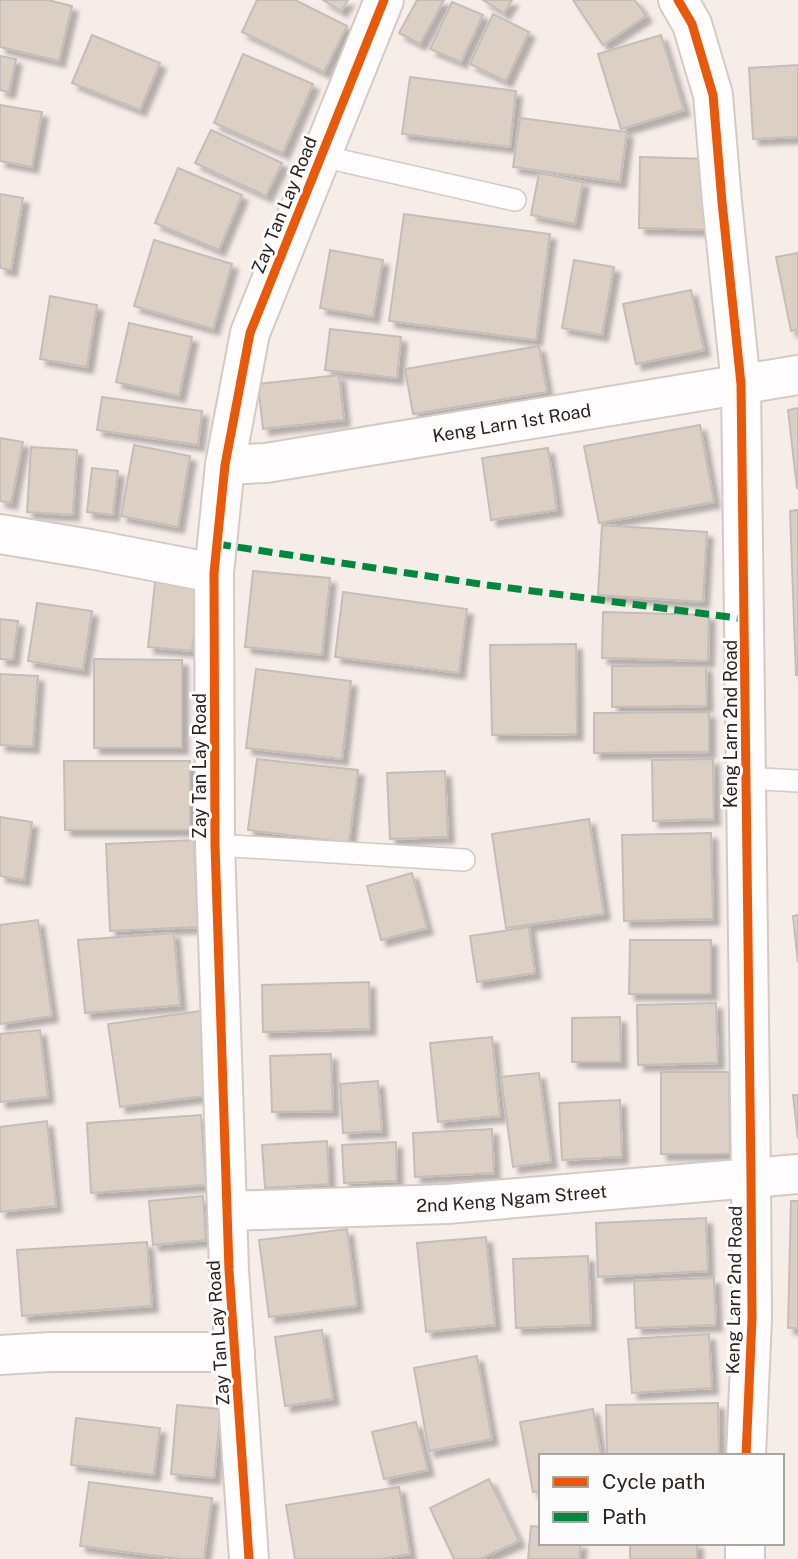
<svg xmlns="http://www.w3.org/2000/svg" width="798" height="1559" viewBox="0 0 798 1559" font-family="'Public Sans',sans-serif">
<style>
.building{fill:#dccfc4;stroke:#c4bdb8;stroke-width:2;filter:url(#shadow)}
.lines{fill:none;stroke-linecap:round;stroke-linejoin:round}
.service-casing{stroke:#d3cac6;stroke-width:24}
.minor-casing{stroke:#d3cac6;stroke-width:42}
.tertiary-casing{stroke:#d3cac6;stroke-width:42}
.service{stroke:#fefcfc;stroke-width:21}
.minor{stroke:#fefcfc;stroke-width:38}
.tertiary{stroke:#fefcfc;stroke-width:38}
.quiet{stroke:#00873e;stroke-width:7;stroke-dasharray:14 7;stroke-linecap:butt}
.cycleway-casing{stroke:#fcfcfc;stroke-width:13}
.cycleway{stroke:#e8590c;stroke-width:9}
.labels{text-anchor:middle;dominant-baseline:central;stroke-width:6;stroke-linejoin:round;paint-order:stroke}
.street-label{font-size:18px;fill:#2d221e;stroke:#fcfcfc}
</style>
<defs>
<filter id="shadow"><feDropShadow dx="6" dy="6" stdDeviation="2" flood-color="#0004"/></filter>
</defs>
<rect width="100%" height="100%" fill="#f6ede9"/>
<!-- building -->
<g class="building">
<polygon points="0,0 48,0 72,6 59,61 0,47"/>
<polygon points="257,0 295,0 347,26 324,72 242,32"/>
<polygon points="323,0 348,0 341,11"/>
<polygon points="417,0 444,0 420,44 399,33"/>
<polygon points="483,0 512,0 504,13"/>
<polygon points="573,0 635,0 646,16 603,45"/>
<polygon points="452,2 483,15 461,62 430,49"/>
<polygon points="493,14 529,32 506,81 470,64"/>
<polygon points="92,35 160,63 140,110 72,83"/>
<polygon points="661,35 684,110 621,129 598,54"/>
<polygon points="243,54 313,84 283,153 214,123"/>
<polygon points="0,56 16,59 9,92 0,90"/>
<polygon points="798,65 798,137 753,139 749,68"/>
<polygon points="410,77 516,91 510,147 402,134"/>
<polygon points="0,105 42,112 32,167 0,161"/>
<polygon points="520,118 627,132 620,182 513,167"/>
<polygon points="211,130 282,163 266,196 195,163"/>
<polygon points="640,157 712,159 711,230 639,228"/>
<polygon points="178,168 242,195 219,250 155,223"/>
<polygon points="539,173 583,182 575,224 531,215"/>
<polygon points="0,194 23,198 11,270 0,268"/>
<polygon points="404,214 550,234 536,340 389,321"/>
<polygon points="154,240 232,264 213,329 134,306"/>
<polygon points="330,250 383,260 373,317 320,308"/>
<polygon points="798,253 798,329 791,331 776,257"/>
<polygon points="574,260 614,267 602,335 562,328"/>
<polygon points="691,290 704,350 636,364 623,304"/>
<polygon points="50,296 97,305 87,367 40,359"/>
<polygon points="129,323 192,337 179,396 116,382"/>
<polygon points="330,329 401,337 397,378 325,370"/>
<polygon points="539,346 547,392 413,414 405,369"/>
<polygon points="339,375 344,420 263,429 258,384"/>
<polygon points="102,397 202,411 198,445 97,430"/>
<polygon points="798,408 798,488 797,488 788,410"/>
<polygon points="700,425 714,502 599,523 584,446"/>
<polygon points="0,438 23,442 11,503 0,501"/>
<polygon points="134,445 190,456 178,527 121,516"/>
<polygon points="31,447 77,450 73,515 27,512"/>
<polygon points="548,448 557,510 491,520 482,458"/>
<polygon points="92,468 118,471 113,515 87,512"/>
<polygon points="798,510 798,675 796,675 790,511"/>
<polygon points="602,525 707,532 703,602 598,595"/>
<polygon points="253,571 330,578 322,655 245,647"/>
<polygon points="156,573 200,578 192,651 148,647"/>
<polygon points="343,592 467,609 459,673 335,657"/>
<polygon points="37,603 92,611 83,670 28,661"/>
<polygon points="603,612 709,615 708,661 602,658"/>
<polygon points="0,619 18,621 13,660 0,659"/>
<polygon points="576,644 577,734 492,735 490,645"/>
<polygon points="94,659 182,660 182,748 94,748"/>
<polygon points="612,666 706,666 707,706 612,707"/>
<polygon points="256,669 351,681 342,759 246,748"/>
<polygon points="0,674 38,676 33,747 0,745"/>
<polygon points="709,712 709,752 594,753 594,713"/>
<polygon points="257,759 358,770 349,843 248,830"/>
<polygon points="713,759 714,819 653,821 652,760"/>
<polygon points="64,761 190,761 190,830 65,830"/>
<polygon points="445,771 448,837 390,839 387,773"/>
<polygon points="0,817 32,822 24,880 0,876"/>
<polygon points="589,819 604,914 506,928 492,834"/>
<polygon points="711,833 713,919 624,921 622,835"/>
<polygon points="194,840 198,927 110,931 106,844"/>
<polygon points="412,873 427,928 381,940 367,886"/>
<polygon points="798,915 798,963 793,916"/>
<polygon points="38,920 52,1016 0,1024 0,925"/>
<polygon points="529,927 535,973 477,982 470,936"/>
<polygon points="174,933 180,1005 85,1013 78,940"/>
<polygon points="630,940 711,940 711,994 629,994"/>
<polygon points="369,982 370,1029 263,1032 262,985"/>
<polygon points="716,1003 718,1063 638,1065 637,1005"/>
<polygon points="201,1011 212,1095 120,1107 108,1024"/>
<polygon points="620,1017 621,1062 572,1062 572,1018"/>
<polygon points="40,1030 48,1097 0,1102 0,1034"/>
<polygon points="492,1037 500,1116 438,1122 430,1043"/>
<polygon points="331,1054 333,1111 272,1112 270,1056"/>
<polygon points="661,1072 729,1072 730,1154 661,1154"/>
<polygon points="539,1073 551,1162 513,1167 501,1077"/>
<polygon points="378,1081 382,1131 343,1133 340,1084"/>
<polygon points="793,1095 798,1095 798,1139"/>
<polygon points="620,1100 622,1157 562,1160 559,1103"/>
<polygon points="201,1115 206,1185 91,1193 87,1123"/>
<polygon points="47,1121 56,1206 0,1212 0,1127"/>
<polygon points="492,1129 494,1173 415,1177 413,1133"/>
<polygon points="327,1141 329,1184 265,1188 262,1145"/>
<polygon points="396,1142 397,1181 344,1183 342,1145"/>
<polygon points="203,1196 206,1240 153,1245 149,1201"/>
<polygon points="791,1201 798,1201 798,1328 788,1328"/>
<polygon points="706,1218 708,1271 598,1277 596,1223"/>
<polygon points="347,1229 357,1306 269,1317 259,1240"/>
<polygon points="486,1237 495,1325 426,1332 417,1243"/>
<polygon points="147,1242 152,1306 22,1316 17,1250"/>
<polygon points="588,1256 591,1325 516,1328 513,1259"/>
<polygon points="714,1278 716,1325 636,1328 634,1281"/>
<polygon points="322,1330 333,1399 285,1406 275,1337"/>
<polygon points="709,1334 712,1388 632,1393 628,1339"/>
<polygon points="477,1356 492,1439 429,1451 414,1368"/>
<polygon points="718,1403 719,1456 607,1456 606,1405"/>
<polygon points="177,1405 221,1409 214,1478 171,1474"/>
<polygon points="593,1409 601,1456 541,1456 541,1491 533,1492 520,1422"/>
<polygon points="76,1418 160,1428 154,1475 71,1465"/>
<polygon points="416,1422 428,1470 384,1479 372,1432"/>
<polygon points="489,1479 519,1541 480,1559 454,1559 430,1508"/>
<polygon points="89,1482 212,1498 204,1559 179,1559 80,1546"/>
<polygon points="399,1487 410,1554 381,1559 295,1559 286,1505"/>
<polygon points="531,1526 541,1527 541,1543 581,1543 579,1559 528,1559"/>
<rect x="630" y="1543" width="67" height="16"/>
</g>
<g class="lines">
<defs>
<g id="service">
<polyline points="321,156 515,200"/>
<polyline points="745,778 798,781"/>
<polyline points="215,845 464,860"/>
</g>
<g id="minor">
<polyline points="678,0 692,24 713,95 722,202 741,384 751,1179 752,1318 746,1456"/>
<path id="s1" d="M225,465L266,463L798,375"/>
<polyline points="0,534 90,549 214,573"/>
<path id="s2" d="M227,1211L447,1204L798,1174"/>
<polyline points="0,1355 50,1352 235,1352"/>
<polyline points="745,1559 745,1543"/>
</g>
<polyline id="tertiary" points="249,1559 229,1270 215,845 214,573 225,465 250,333 384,0"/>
</defs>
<!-- service casing -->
<use href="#service" class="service-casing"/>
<!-- minor casing -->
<use href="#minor" class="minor-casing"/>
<!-- tertiary casing -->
<use href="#tertiary" class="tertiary-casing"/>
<!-- service -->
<use href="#service" class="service"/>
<!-- minor -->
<use href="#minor" class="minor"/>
<!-- tertiary -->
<use href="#tertiary" class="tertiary"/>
<!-- quiet -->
<polyline class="quiet" points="217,544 480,584 745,619"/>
<defs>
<g id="cycleway">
<polyline points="678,0 692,24 713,95 722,202 741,384 751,1179 752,1318 746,1456"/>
<polyline points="249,1559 229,1270 215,845 214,573 225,465 250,333 384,0"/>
</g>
</defs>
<!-- cycleway casing -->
<use href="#cycleway" class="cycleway-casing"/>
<!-- cycleway -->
<use href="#cycleway" class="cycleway"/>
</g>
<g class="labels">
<!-- street labels -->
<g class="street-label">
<text transform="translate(284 205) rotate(-68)">Zay Tan Lay Road</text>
<text stroke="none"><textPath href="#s1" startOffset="290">Keng Larn 1st Road</textPath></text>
<text transform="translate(730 724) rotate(-90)">Keng Larn 2nd Road</text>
<text transform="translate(199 766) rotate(-90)">Zay Tan Lay Road</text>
<text stroke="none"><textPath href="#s2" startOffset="285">2nd Keng Ngam Street</textPath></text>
<text transform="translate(734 1290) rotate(-89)">Keng Larn 2nd Road</text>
<text transform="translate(218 1333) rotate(-94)">Zay Tan Lay Road</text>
</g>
</g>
<!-- legend -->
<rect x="539" y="1454" width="245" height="91" fill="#fcfcfc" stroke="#a9a5a3" stroke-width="2"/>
<rect x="553" y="1477" width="35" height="10" fill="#e8590c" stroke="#a9a5a3" stroke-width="2"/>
<text x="602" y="1489" font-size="21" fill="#2d221e">Cycle path</text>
<rect x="553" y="1512" width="35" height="10" fill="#00873e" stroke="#a9a5a3" stroke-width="2"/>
<text x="602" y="1524" font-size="21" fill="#2d221e">Path</text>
</svg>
